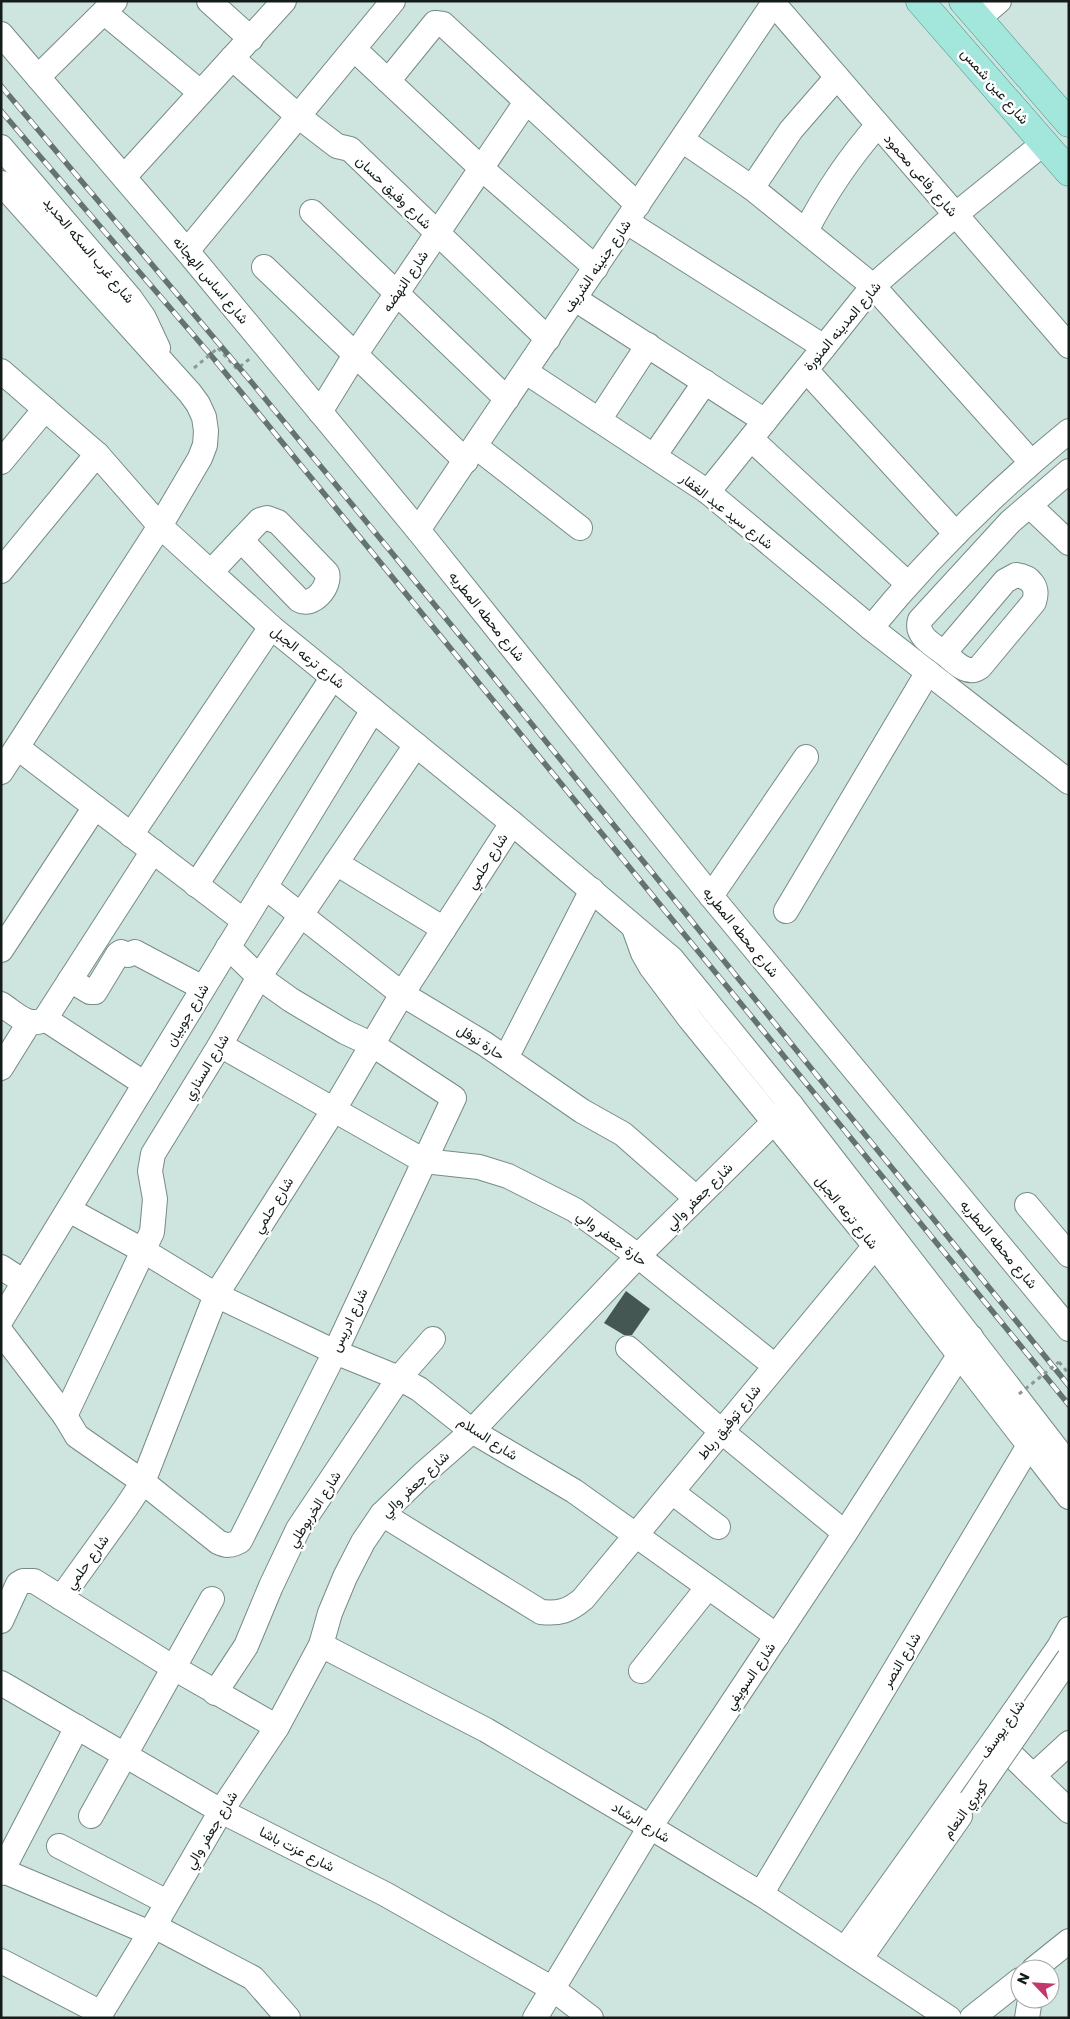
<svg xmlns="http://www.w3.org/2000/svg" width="1070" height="2019" viewBox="0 0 1070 2019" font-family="Poppins,Vazirmatn,sans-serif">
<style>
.building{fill:#445753}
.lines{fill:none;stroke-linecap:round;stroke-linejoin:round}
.minor-casing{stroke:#768b87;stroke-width:26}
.major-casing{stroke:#499488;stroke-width:29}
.path{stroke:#899995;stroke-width:3;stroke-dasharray:4 4;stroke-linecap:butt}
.minor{stroke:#fff;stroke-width:24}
.major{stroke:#a3e6dc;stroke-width:28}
.rail-casing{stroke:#657370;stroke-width:5.5}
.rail{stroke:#fff;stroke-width:4;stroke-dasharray:11;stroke-linecap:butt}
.minor-bridge-casing{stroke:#768b87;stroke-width:26;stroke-linecap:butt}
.path-bridge{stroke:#899995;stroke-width:3;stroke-dasharray:4 4;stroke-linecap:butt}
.minor-bridge{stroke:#fff;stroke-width:24}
.labels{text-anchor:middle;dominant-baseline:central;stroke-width:5;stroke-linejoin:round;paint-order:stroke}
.street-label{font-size:14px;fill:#141c1a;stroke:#fff}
</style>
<rect width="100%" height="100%" fill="#cee4df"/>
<!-- building -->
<polygon class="building" points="626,1291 650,1309 632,1335 624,1335 604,1323"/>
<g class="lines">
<defs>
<g id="minor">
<polyline points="209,1 251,39"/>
<polyline points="774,4 1069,346"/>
<polyline points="105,13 200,92"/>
<polyline points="978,19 999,1"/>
<polyline points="1,34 187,251 418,530 711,896 1069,1329"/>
<polyline points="354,49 481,168 596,268"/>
<polyline points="232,58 298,116 337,146 350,149 548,339"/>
<polyline points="38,77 115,1"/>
<polyline points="388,81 435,23 443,24 638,205"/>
<polyline points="682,140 752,188 873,286 1031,462"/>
<polyline points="1,147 130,298 144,318 158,348"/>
<polyline points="124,177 284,1"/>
<polyline points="1,183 190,393 198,404 204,417 206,431 205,445 200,458 160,526 1,772"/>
<polyline points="752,188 791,130 837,77"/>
<polyline points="312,212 507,399"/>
<polyline points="627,222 824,347"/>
<path d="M806,231C826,192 849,158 878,125"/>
<polyline points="187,251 393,1"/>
<polyline points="264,267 466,461"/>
<polyline points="575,299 765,421"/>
<polyline points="806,370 956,534"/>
<polyline points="1,371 97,454 160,526 271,627 512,823 672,959 791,1105 1069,1465"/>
<polyline points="526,372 708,492 871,628 1069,782"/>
<polyline points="320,412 355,355 526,102"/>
<polyline points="599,420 648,345"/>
<polyline points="751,439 907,583"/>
<polyline points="475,446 580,528"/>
<polyline points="654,456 705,382"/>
<polyline points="1,462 45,409"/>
<polyline points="708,492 873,286 955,215 1044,143"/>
<polyline points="1030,506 1069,543"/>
<path d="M267,518L278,522L327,573C331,586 313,608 299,600L241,540L260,520Z"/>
<polyline points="418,530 775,1"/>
<polyline points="1,571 97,454"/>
<polyline points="211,572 241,540"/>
<path d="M1016,575C1031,577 1039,587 1034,602L980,667C967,677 954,661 944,653L1005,581Z"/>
<path d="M871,628C930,556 997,490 1069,431"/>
<path d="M944,653C933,645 915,636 920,620L1010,522L1069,471"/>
<polyline points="18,748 244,921"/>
<polyline points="131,835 271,627"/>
<polyline points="336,863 444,929"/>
<polyline points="196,885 333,677"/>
<polyline points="265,887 402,994 485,1044 582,1111 623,1134 696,1198"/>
<polyline points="711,896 806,757"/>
<polyline points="786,911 928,672"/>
<polyline points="634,928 643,953 651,967 690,1019 875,1246 1069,1497"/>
<polyline points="1,950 95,807"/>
<polyline points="70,980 90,992 95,992 118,954 121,952 128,955 135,952 203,988"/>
<path d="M1,1004C15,1013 29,1029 45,1019L153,851"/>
<polyline points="45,1019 145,1084"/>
<polyline points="220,1045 424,1161 479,1167 508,1176 575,1210 638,1256 775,1366"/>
<polyline points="506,1058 592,890"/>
<polyline points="1,1068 29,1023"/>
<polyline points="1027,1205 1069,1255"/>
<polyline points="69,1210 144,1251 216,1295 335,1352 399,1378 419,1389 472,1431 574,1491 777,1636"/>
<polyline points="1,1267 24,1282"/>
<polyline points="1,1320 373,710"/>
<path d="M1,1332L65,1416L77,1436L143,1482L218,1542C226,1546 231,1546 240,1541L335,1352L454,1098L373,1045L345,1032L291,1000L259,977L228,947"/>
<polyline points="628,1348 721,1431 845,1533"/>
<polyline points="65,1416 152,1232 155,1199 150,1171 153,1154 220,1045 259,977 416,745"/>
<polyline points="672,1492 718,1527"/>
<path d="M382,1514L541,1612C559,1614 569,1611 583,1599L875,1246"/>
<polyline points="61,1598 125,1509 143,1482 216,1295 333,1111 402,994 512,823"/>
<polyline points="1,1621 18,1584 23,1581 34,1581 174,1668 277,1727"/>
<polyline points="321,1645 486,1730 650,1827 761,1894 949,2018"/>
<polyline points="641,1671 708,1587"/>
<polyline points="1,1683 221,1811 385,1894 553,1989 591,2018"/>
<polyline points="215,1693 246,1646 271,1586 298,1529 399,1378 433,1339"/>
<polyline points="995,1739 1069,1811"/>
<polyline points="1033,1776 1069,1743"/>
<polyline points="91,1816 212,1599"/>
<polyline points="59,1846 167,1902"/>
<polyline points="1,1870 150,1933"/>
<polyline points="1,1873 77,1727"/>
<polyline points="761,1894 1037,1432"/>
<polyline points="154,1926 253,1978 288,2018"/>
<polyline points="845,1949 995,1739 1059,1647 1069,1629"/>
<polyline points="860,1959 960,1816"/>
<polyline points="1,1961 101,2013"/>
<polyline points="1034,1969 1069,1941"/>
<polyline points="98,2018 150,1933 221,1811 277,1727 321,1645 330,1613 345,1577 363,1542 382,1514 422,1475 472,1431 638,1256 791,1105"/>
<polyline points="535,2018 650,1827 845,1533 971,1337"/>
<polyline points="972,2018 1020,1980"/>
<polyline points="1027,2018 1030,1999"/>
</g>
<g id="major">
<polyline points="920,1 1069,172"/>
<polyline points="963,1 1069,123"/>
</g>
</defs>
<!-- minor casing -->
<use href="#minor" class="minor-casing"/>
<!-- major casing -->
<use href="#major" class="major-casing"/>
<!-- path -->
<g class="path">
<polyline points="218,348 237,369 252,357"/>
<polyline points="1059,1362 1069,1374"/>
</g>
<!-- minor -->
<use href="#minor" class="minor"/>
<!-- major -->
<use href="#major" class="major"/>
<defs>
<g id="rail">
<polyline points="1,86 253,384 466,643 1069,1386"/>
<polyline points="1,111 214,359 1069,1405"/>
</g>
</defs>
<!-- rail casing -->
<use href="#rail" class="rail-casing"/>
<!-- rail -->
<use href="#rail" class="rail"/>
<defs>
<polyline id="minor-bridge" points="971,1800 1069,1658"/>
</defs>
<!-- minor-bridge casing -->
<use href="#minor-bridge" class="minor-bridge-casing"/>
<!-- path-bridge -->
<g class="path-bridge">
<polyline points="194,368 218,348"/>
<polyline points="1019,1394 1059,1362"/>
</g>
<!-- minor-bridge -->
<use href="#minor-bridge" class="minor-bridge"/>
</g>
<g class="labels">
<!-- street labels -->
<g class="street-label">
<text transform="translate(995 86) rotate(49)">شارع عين شمس</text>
<text transform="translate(921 175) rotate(49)">شارع رفاعى محمود</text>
<text transform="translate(394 192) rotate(44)">شارع وفيق حسان</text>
<text transform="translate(89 250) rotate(50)">شارع غرب السكه الحديد</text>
<text transform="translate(597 266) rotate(-56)">شارع جنينه الشريف</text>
<text transform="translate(211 280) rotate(50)">شارع اساس الهجانه</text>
<text transform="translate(405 281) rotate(-56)">شارع النهضه</text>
<text transform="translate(842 326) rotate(-50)">شارع المدينه المنورة</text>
<text transform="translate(727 511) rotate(38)">شارع سيد عبد الغفار</text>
<text transform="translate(487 616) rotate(51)">شارع محطه المطريه</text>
<text transform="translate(308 657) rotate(39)">شارع ترعه الجبل</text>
<text transform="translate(487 861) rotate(-57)">شارع حلمي</text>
<text transform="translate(741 932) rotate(51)">شارع محطه المطريه</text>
<text transform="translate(187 1015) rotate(-59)">شارع جوبيان</text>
<text transform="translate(481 1042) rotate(33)">حارة نوفل</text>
<text transform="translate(206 1067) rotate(-59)">شارع السناري</text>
<text transform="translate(699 1196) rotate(-45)">شارع جعفر والي</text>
<text transform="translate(273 1205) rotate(-58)">شارع حلمي</text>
<text transform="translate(847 1212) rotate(51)">شارع ترعه الجبل</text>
<text transform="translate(612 1238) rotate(36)">حارة جعفر والي</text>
<text transform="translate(999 1244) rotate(50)">شارع محطه المطريه</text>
<text transform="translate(349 1320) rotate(-65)">شارع ادريس</text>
<text transform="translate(729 1422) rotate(-51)">شارع توفيق رباط</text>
<text transform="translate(488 1438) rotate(33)">شارع السلام</text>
<text transform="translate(415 1484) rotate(-44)">شارع جعفر والي</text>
<text transform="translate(314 1509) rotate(-58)">شارع الخربوطلي</text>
<text transform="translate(87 1562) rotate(-54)">شارع حلمي</text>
<text transform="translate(901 1660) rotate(-59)">شارع النصر</text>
<text transform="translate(750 1676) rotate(-56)">شارع السويفي</text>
<text transform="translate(1002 1729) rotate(-55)">شارع يوسف</text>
<text transform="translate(965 1809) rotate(-55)">كوبري النعام</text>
<text transform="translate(641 1822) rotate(31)">شارع الرشاد</text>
<text transform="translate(211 1830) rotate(-59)">شارع جعفر والي</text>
<text transform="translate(297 1849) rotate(27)">شارع عزت باشا</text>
</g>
</g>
<!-- border -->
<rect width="1070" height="2019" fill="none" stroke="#141c1a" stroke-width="5"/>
<!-- north arrow -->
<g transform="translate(1035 1984) rotate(295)"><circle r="24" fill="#ffffff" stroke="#a1a4a3"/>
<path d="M0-4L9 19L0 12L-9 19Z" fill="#c3376c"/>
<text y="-8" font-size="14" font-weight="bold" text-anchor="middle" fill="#141c1a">N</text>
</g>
</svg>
